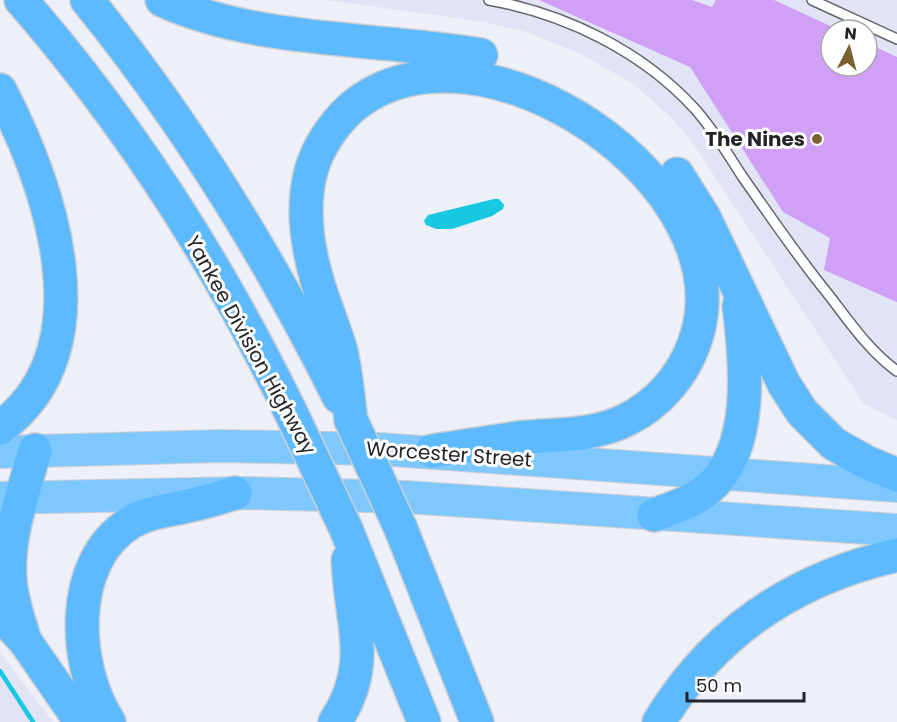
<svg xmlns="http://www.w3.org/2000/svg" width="897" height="722" viewBox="0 0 897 722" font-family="Poppins,sans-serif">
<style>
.built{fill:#e0e4f5;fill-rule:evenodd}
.water{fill:#17c8e0}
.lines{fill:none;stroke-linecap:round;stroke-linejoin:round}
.stream{stroke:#17c8e0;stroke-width:4.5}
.building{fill:#cfa0f6}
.service-casing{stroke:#63656d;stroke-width:12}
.trunk-casing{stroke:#cfcfd0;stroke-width:34}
.motorway-casing{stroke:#cfcfd0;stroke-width:36}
.service{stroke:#fff;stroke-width:9}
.trunk{stroke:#7ec8ff;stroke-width:32}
.motorway{stroke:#5dbaff;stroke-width:33}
.motorway-bridge-casing{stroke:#cfcfd0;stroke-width:36;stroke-linecap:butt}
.motorway-bridge{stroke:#5dbaff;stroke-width:33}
.poi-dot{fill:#7b6132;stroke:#fff;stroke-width:2}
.labels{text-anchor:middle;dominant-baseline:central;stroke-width:6;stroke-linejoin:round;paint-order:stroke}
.poi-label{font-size:20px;font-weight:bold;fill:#232428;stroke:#fff;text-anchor:end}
.street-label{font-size:20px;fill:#232428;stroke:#fff}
</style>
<rect width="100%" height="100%" fill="#edeff9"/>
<!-- built -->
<g class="built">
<path d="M326,0H897V420L864,404L694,145L671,117L633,84L585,56L527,32L485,22ZM831,30H867V66H831Z"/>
<polygon points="0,652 53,722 0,722"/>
</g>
<!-- water -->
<polygon class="water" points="494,199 499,199 504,205 503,209 492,216 452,229 436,229 426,225 424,221 428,215"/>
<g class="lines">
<!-- stream -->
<polyline class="stream" points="0,671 33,722"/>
</g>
<!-- building -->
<polygon class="building" points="539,0 692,0 712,7 716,0 774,0 839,30 831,30 831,66 867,66 867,43 897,57 897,302 824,270 830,238 783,212 690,67"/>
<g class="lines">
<defs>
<g id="service">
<path d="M489,0C566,14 642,51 695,109C713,129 727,153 742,176C770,216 797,256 828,294C849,321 869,351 897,371"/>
<polyline points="812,0 897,39"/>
</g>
<g id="trunk">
<polyline points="0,452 221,446 379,449 897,486"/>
<polyline points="0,498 242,493 406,497 897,530"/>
</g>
<g id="motorway">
<path d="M21,0C130,125 222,270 294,419"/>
<path d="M87,0C186,122 269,257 339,397"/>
<path d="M162,0C259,44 377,37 481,55"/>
<path d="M0,90C49,185 108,349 0,428"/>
<polyline points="677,174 704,217 784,384 802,412 834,444 866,462 897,475"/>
<path d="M351,420C348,397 346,373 341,351C337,336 331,322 326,307C310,264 299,216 311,171C318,147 333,125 351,108C477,0 753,187 694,344C682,377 657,405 626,420C592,437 554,434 518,438C489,442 460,447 432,451"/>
<path d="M654,515C672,508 693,502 708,489C755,450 746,361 739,306"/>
<polyline points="346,529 424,722"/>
<polyline points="401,529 477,722"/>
<polyline points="12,627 25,641 81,722"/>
<path d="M25,641C19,620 11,600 10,578C7,535 24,491 35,450"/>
<path d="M109,722C73,667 67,562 130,523C147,512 168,511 187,506C203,503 219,498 235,493"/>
<path d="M335,722C374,664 350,622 348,560"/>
<path d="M659,722C714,631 795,578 897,555"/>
</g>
</defs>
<!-- service casing -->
<use href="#service" class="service-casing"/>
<!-- trunk casing -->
<use href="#trunk" class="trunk-casing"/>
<!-- motorway casing -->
<use href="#motorway" class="motorway-casing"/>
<!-- service -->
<use href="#service" class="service"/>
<!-- trunk -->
<use href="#trunk" class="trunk"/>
<!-- motorway -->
<use href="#motorway" class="motorway"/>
<defs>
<g id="motorway-bridge">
<polyline points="294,419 346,529"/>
<polyline points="351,420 401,529"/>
</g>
</defs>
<!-- motorway-bridge casing -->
<use href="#motorway-bridge" class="motorway-bridge-casing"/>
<!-- motorway-bridge -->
<use href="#motorway-bridge" class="motorway-bridge"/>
</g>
<!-- markers -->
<circle class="poi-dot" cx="817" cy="139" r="6"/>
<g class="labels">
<!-- poi labels -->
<g class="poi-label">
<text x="805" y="139">The Nines</text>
</g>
<!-- street labels -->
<g class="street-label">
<text transform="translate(251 345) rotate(61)">Yankee Division Highway</text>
<text transform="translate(449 454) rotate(4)">Worcester Street</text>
</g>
</g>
<!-- north arrow -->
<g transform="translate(849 48) rotate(6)"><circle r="28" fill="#ffffff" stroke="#a7a7a9" stroke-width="1.5"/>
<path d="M0-4.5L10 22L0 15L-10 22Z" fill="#7b6132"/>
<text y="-9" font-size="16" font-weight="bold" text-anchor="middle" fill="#232428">N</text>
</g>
<!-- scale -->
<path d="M687 692v9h117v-9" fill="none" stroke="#232428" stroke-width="3"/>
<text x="696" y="692" font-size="18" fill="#232428" stroke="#ffffff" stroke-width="4.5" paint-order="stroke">50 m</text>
</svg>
